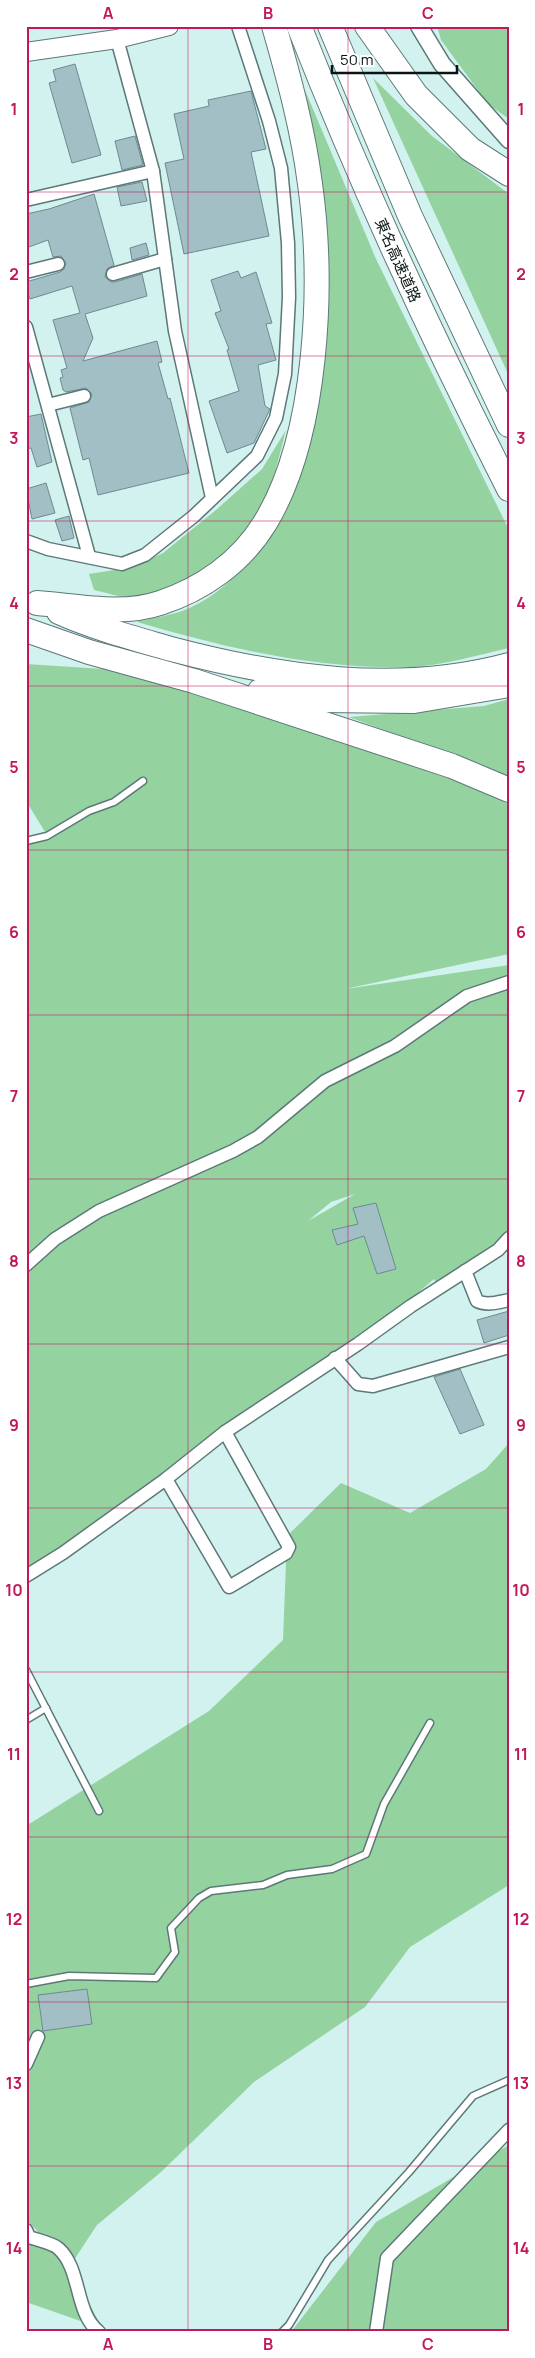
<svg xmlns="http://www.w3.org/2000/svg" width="535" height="2358" viewBox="0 0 535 2358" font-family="Manrope,'Noto Sans JP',sans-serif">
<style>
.green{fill:#94d3a0;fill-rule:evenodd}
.building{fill:#a1bfc5;stroke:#6e8a90}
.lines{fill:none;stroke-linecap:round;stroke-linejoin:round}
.service-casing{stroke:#5c7877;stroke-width:9}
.minor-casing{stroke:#5c7877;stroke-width:15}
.tertiary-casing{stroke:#5c7877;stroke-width:19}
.secondary-casing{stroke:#5c7877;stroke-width:20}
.motorway-casing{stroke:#5c7877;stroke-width:26}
.service{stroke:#fff;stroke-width:6}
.minor{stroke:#fff;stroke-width:12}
.tertiary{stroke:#fff;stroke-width:16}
.secondary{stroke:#fff;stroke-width:18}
.motorway{stroke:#fff;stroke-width:24}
.grid{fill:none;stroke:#c2185b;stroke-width:1;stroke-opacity:0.55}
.labels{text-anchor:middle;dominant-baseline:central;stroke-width:5;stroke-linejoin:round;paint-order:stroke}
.street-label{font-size:15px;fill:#091514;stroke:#fff}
.neatline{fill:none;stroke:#c2185b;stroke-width:2}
.grid-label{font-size:16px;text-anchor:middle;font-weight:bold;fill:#c2185b}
</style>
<rect width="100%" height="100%" fill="#d2f2f0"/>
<!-- green -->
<g class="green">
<polygon points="437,26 509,26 509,119 488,104 441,40"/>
<polygon points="373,78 432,136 509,194 509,376"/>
<path d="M305,90L376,259L509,530V648C478,655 444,665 412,667C318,670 226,648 137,622C151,618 168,616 182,611C217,598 240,573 262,544L323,359L329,296L326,209Z"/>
<path d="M286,430C279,457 273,484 261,509C239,558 180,595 128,597C117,597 105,592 94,590L89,574L133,567L163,553L216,510L262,469Z"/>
<path d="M26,664L166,673L486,790L509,805V954L345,989L509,965V1237L439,1288L434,1279L362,1341L225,1432L26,1571V845L47,835L26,801ZM355,1194L308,1221L331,1202Z"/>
<polygon points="509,699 509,777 349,717 484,706"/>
<polygon points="509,1443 509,1885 410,1947 365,2007 254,2082 161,2172 97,2225 70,2266 104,2332 89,2324 26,2302 26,2227 64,2260 26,2219 26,1826 209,1711 283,1640 287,1536 341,1483 410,1513 486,1469"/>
<polygon points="509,2145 509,2332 291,2332 376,2222"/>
</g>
<!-- building -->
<g class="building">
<polygon points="75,64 101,155 72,163 49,83 56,81 53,70"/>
<polygon points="251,91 266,149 251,152 269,236 184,254 165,163 184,159 174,114 209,106 208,100"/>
<polygon points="135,136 143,165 122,170 115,141"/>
<polygon points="142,182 147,201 121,206 117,187"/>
<polygon points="94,194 114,265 107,269 105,277 111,282 115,282 142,274 147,296 85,314 93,338 83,361 157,341 162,362 158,363 168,399 170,398 189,473 98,495 89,458 83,460 70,408 89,402 92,394 86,388 66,392 63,390 60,378 63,377 61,370 67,368 53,320 80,313 72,286 30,299 26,288 26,282 60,272 64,269 66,263 61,256 53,257 48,240 26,248 26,214 49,209"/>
<polygon points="146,243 149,255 132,260 130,248"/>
<polygon points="238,271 241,278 256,272 272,323 266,324 276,360 258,365 265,406 270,409 254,443 227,453 209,401 239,391 227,350 229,349 215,313 221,311 211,280"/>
<polygon points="41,414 52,462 37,467 31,448 26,449 26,417"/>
<polygon points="46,483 55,513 32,519 26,489"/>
<polygon points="69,516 74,538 62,541 55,520"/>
<polygon points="376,1203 396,1269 377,1274 364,1236 337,1245 332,1230 358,1224 353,1208"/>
<polygon points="509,1311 509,1335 484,1343 477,1320"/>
<polygon points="460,1369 484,1425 460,1434 434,1377"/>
<polygon points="87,1989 92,2024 43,2031 38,1995"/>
</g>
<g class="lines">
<defs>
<g id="service">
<polyline points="26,841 47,836 89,811 114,802 143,781"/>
<polyline points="26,1670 99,1811"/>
<polyline points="26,1720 46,1708"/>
<polyline points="26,1984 69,1976 156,1978 175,1952 171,1928 199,1898 211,1891 263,1885 287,1875 332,1869 366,1854 384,1804 430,1723"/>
<polyline points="282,2332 289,2325 328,2260 409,2172 473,2096 509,2080"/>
</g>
<g id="minor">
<polyline points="117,39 153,171 175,331 212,498"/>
<polyline points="26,200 153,171"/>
<polyline points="26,272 58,264"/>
<polyline points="113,274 165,259"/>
<polyline points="26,327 89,556"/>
<polyline points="48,405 84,396"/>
<polyline points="26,541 48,549 122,564 145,555 194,516 257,456 276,418 285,374 289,297 288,243 281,168 269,121 238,26"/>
<polyline points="26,1265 55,1239 99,1211 233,1151 258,1137 325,1081 395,1046 467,996 509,982"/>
<path d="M465,1271L477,1301C487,1306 499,1302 509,1300"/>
<polyline points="335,1358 358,1384 373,1386 509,1347"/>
<polyline points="166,1479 229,1587 286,1553 289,1547 225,1432"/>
<polyline points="26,1576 63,1553 166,1479 225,1432 358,1344 411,1306 498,1250 509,1238"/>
<polyline points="26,2064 38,2037"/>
<path d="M26,2230L29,2237C37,2240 52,2243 58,2248C82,2269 74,2312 99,2332"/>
<polyline points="376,2332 387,2258 509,2130"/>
</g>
<polyline id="tertiary" points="419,26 442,64 509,140"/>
<polyline id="secondary" points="26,52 117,39 169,26"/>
<g id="motorway">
<path d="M299,26C361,184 432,338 509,489"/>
<polyline points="330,26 410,216 509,425"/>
<polyline points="367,26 416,95 470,149 509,174"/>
<path d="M37,603C77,606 122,616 160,603C203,589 241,562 265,523C318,436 324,284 310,184C303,130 289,78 274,26"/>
<path d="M59,612C95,628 133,638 171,649C281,678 397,695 509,665"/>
<polyline points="26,630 89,652 194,681 452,766 509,790"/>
<polyline points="260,691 320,700 414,701 509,685"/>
</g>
</defs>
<!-- service casing -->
<use href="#service" class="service-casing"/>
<!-- minor casing -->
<use href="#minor" class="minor-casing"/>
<!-- tertiary casing -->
<use href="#tertiary" class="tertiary-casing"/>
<!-- secondary casing -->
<use href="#secondary" class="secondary-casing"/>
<!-- motorway casing -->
<use href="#motorway" class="motorway-casing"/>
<!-- service -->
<use href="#service" class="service"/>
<!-- minor -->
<use href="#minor" class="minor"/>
<!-- tertiary -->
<use href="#tertiary" class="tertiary"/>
<!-- secondary -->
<use href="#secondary" class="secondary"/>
<!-- motorway -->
<use href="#motorway" class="motorway"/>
</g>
<!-- grid -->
<path class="grid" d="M188,26V2332M348,26V2332M26,192H509M26,356H509M26,521H509M26,686H509M26,850H509M26,1015H509M26,1179H509M26,1344H509M26,1508H509M26,1672H509M26,1837H509M26,2002H509M26,2166H509"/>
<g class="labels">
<!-- street labels -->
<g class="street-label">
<text transform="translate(398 260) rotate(66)">東名高速道路</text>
</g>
</g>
<!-- border -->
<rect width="535" height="2358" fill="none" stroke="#ffffff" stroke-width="55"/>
<!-- scale -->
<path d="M332 65v8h125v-8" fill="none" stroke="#091514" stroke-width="2.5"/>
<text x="340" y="65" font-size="15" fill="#091514" stroke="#ffffff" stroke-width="4" paint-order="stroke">50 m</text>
<rect x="28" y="28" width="480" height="2302" class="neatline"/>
<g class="grid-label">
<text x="108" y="19">A</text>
<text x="268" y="19">B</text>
<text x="428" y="19">C</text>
<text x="14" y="115">1</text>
<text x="521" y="115">1</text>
<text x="14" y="280">2</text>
<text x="521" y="280">2</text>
<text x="14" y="444">3</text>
<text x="521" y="444">3</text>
<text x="14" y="609">4</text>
<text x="521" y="609">4</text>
<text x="14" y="773">5</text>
<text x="521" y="773">5</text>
<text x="14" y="938">6</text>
<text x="521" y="938">6</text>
<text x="14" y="1102">7</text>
<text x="521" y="1102">7</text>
<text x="14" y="1267">8</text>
<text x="521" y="1267">8</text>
<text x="14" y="1431">9</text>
<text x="521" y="1431">9</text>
<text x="14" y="1596">10</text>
<text x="521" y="1596">10</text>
<text x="14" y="1760">11</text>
<text x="521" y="1760">11</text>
<text x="14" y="1925">12</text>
<text x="521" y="1925">12</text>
<text x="14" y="2089">13</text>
<text x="521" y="2089">13</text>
<text x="14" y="2254">14</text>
<text x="521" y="2254">14</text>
<text x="108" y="2350">A</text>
<text x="268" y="2350">B</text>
<text x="428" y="2350">C</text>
</g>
</svg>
